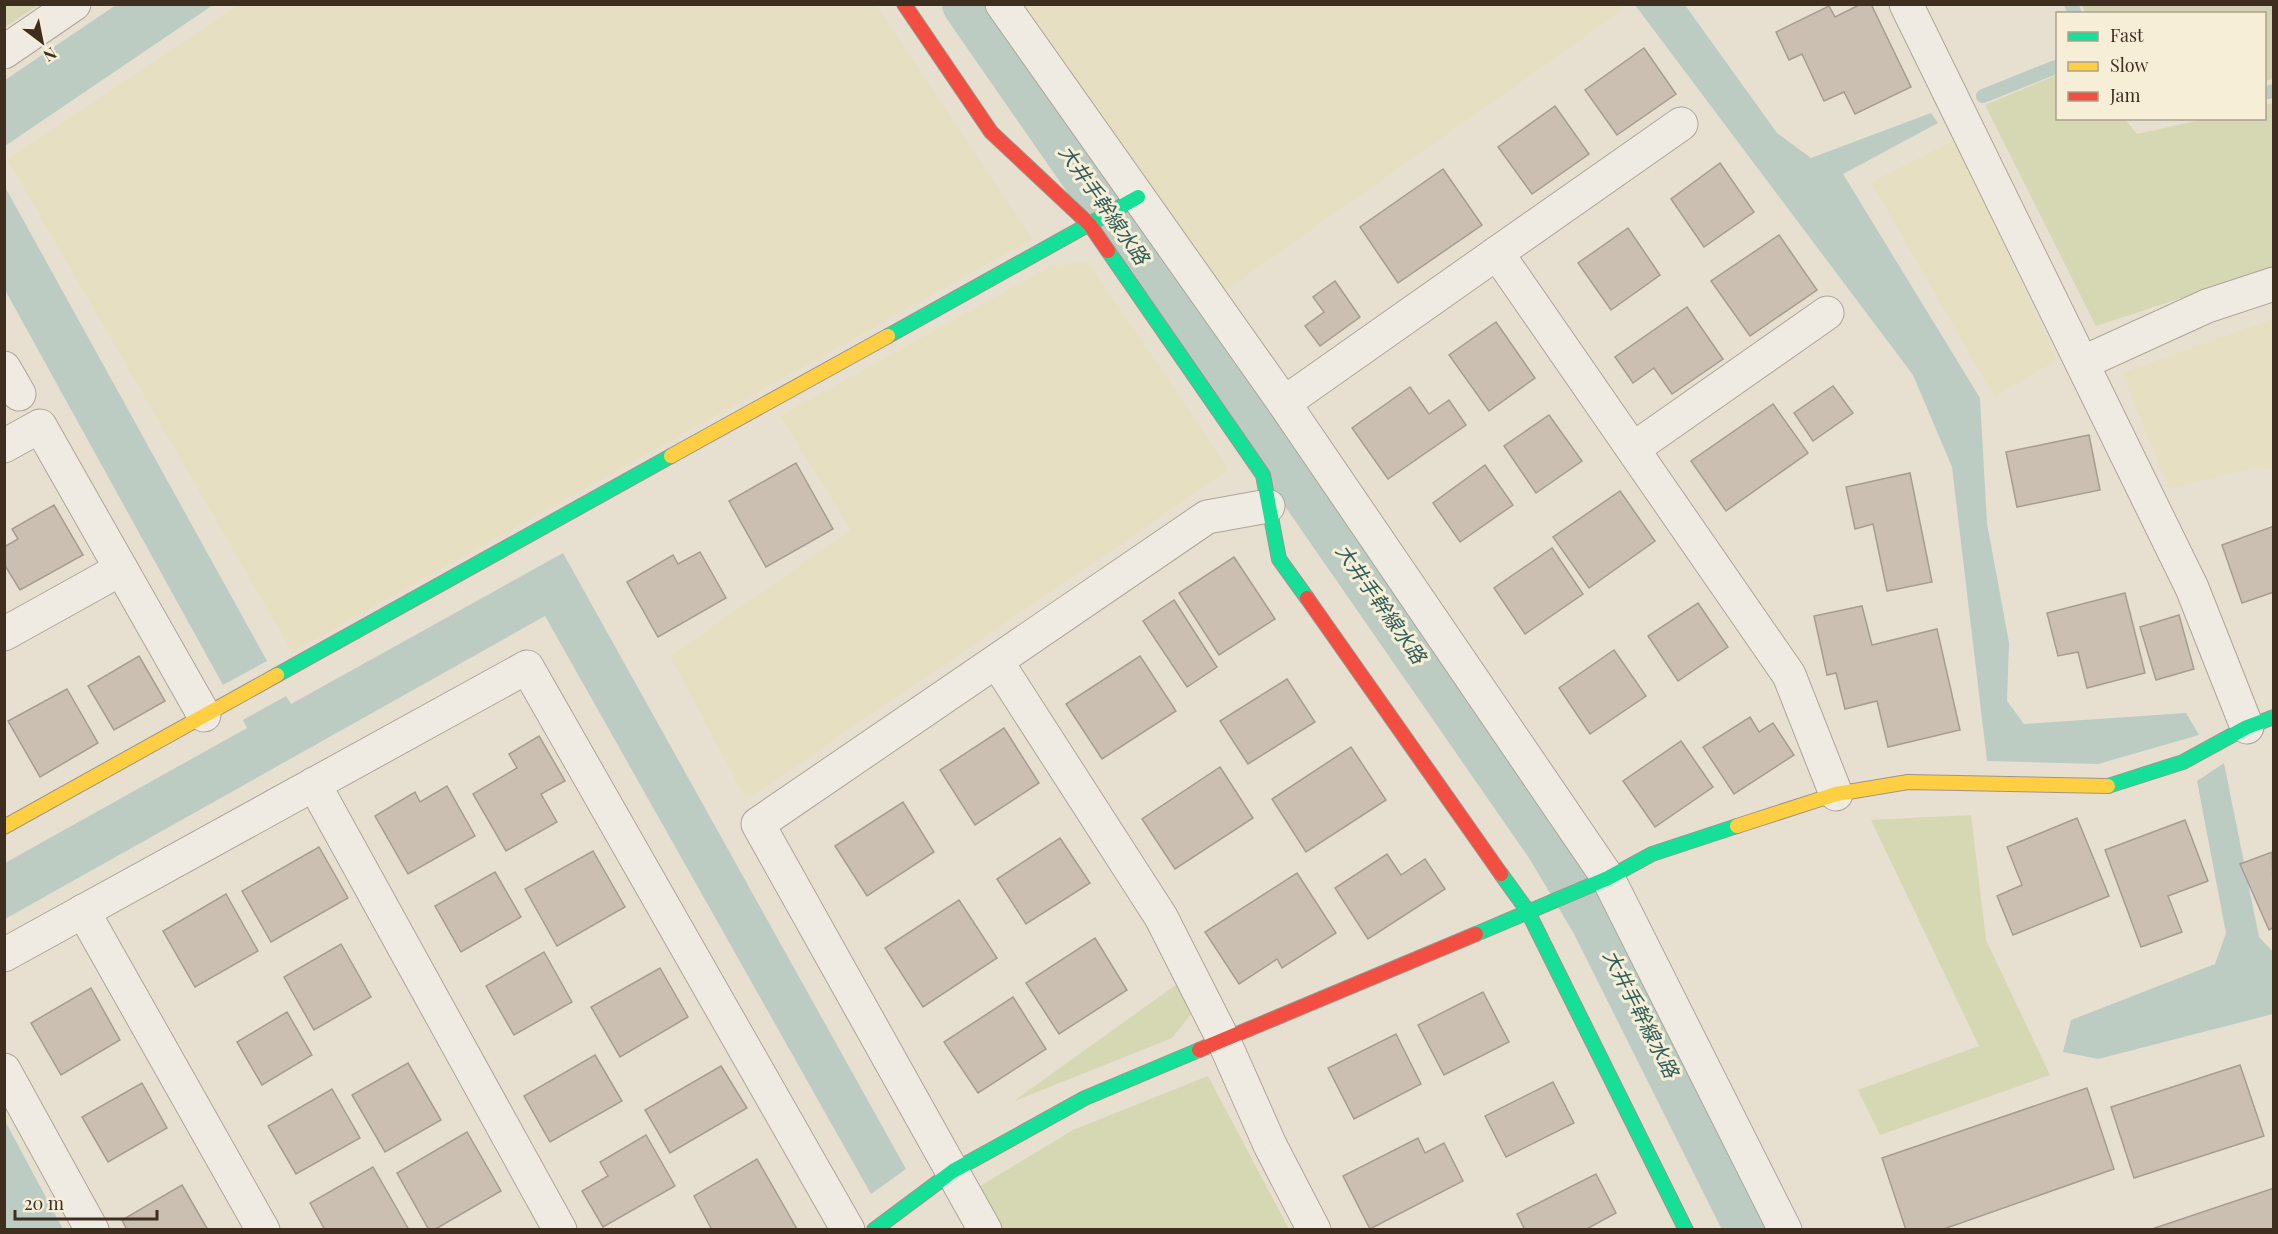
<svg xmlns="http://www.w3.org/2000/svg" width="2278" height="1234" viewBox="0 0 2278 1234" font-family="'Playfair Display','Noto Sans JP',serif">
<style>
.farmland{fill:#e6dfc2}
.green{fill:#d6d7b3}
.cemetery{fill:#d1d1b3}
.water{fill:#bcccc2}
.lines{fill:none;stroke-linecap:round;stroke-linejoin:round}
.stream{stroke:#bcccc2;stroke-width:14}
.canal{stroke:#bcccc2;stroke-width:50}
.building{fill:#cbbfb2;stroke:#a89c90;stroke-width:1.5}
.street-casing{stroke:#ada599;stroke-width:35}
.fast-casing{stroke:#9c958a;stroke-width:16}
.slow-casing{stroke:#9c958a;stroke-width:16}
.jam-casing{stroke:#9c958a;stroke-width:16}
.street{stroke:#efebe3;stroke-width:33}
.fast{stroke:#16e098;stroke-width:14}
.slow{stroke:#ffcf43;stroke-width:14}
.jam{stroke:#f24e42;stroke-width:14}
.labels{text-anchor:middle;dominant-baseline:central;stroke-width:6;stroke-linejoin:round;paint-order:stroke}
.water-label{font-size:20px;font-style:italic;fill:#2f5d5a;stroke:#f7eed8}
</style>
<rect width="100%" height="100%" fill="#e7e0d1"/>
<!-- farmland -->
<g class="farmland">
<polygon points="1620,4 1623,10 1223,292 1023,5"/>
<polygon points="239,5 876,5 1032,239 292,652 7,159"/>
<polygon points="1956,139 2057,360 1994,397 1871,182"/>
<polygon points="1088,261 1229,470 746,800 670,656 851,530 780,416 1051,266"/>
<polygon points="2273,319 2273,469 2250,468 2169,489 2122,373"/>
</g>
<!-- green -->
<g class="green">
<polygon points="5,4 38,4 38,5 5,27"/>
<polygon points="2057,75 2058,118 2125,119 2137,134 2205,119 2264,118 2265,105 2273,103 2273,268 2096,326 1985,105"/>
<polygon points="1971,815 1986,940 2050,1075 1880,1135 1858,1090 1979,1046 1871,820"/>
<polygon points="1177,984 1191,1014 1172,1038 1014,1101"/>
<polygon points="1208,1076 1289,1229 1000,1229 977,1188 1073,1130"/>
</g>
<!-- cemetery -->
<polygon class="cemetery" points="2082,5 2273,5 2273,79 2265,81 2264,14 2086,14"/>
<!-- water -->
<g class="water">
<polygon points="116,5 213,5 5,146 5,80"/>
<polygon points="1635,5 1685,5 1777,133 1811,158 1931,113 1938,123 1843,174 1980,398 1987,523 2009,643 2007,701 2024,724 2186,713 2199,735 2098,764 1987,761 1952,467 1913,375"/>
<polygon points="5,187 267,661 223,685 5,290"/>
<polygon points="563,553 906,1169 871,1194 545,616 5,919 5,863 247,728 243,720 286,696 291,704"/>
<polygon points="2224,763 2259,937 2273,952 2273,1014 2098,1059 2063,1052 2071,1020 2215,964 2226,933 2197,781"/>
<polygon points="4,1121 5,1121 63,1229 5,1229"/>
</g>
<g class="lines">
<!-- stream -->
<g class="stream">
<polyline points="2071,4 2075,14"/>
<polyline points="2264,93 2274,91"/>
<polyline points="1983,96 2058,66"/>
</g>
<!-- canal -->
<polyline class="canal" points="967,4 1551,846 1596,922 1750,1230"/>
</g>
<!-- building -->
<g class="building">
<polygon points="1861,4 1871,4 1911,87 1855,114 1844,92 1824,101 1802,54 1789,60 1776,32 1829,6 1835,17"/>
<polygon points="1644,48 1676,94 1617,135 1585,90"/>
<polygon points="1555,106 1589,154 1532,194 1498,147"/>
<polygon points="1720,163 1754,212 1704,247 1671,199"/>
<polygon points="1443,169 1482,225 1398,283 1360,227"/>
<polygon points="1628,228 1660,275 1611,310 1578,263"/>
<polygon points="1779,235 1817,290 1750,336 1711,281"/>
<polygon points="1335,281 1360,317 1320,346 1305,326 1324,312 1313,297"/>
<polygon points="1687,307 1723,359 1672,394 1654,368 1633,383 1615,357"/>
<polygon points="1496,322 1535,378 1489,411 1449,355"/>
<polygon points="1833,386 1853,413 1813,441 1794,413"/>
<polygon points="1410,387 1429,414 1449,400 1466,425 1388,479 1352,428"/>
<polygon points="1773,404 1808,453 1726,511 1691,461"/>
<polygon points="1549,415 1582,461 1536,493 1504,446"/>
<polygon points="2089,435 2100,490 2017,507 2006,452"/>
<polygon points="796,463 833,529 766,567 729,501"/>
<polygon points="1485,465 1513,505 1460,542 1433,503"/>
<polygon points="1910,473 1932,582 1887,591 1873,524 1855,529 1846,487"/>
<polygon points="1620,491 1655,541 1589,588 1553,537"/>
<polygon points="54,505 83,555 20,590 4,564 4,547 18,539 12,529"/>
<polygon points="2274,526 2274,592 2242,603 2222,545"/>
<polygon points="1552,548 1583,594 1525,634 1494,588"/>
<polygon points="700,552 726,598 658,637 627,582 673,555 678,564"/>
<polygon points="1234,557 1275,619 1219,655 1179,593"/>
<polygon points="2125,593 2145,673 2087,688 2078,652 2058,656 2047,613"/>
<polygon points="1174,600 1217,667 1187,687 1143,621"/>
<polygon points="1698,603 1728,647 1678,681 1648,636"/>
<polygon points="1862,606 1872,645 1937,629 1960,730 1888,747 1877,701 1845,709 1836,673 1827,675 1814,616"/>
<polygon points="2179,615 2194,669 2156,680 2140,627"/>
<polygon points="1614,650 1646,696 1590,734 1559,688"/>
<polygon points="139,656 165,701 114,730 88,686"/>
<polygon points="1140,656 1176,711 1102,759 1066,704"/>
<polygon points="1287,679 1315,722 1248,764 1220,721"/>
<polygon points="67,689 98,743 40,777 8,721"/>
<polygon points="1750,717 1759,732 1773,723 1794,755 1734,794 1703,747"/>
<polygon points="1004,728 1039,783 975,825 940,770"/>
<polygon points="539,736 565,781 541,794 557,822 506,851 473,794 517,768 509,754"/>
<polygon points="1681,741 1713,787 1655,827 1623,781"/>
<polygon points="1351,747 1386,800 1306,852 1272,799"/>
<polygon points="1220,767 1253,818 1175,869 1142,819"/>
<polygon points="447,786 475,836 408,874 375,816 415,792 420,802"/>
<polygon points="903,802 934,852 867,896 835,846"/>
<polygon points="2077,818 2109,896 2013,935 1997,896 2022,885 2007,847"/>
<polygon points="2185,820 2208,881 2168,896 2182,932 2141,947 2105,850"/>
<polygon points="1060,838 1090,883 1026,924 997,879"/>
<polygon points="319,847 348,898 271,942 242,891"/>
<polygon points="593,851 625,907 557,946 525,889"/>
<polygon points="2272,852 2274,927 2269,930 2240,864"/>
<polygon points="1387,854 1401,875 1425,859 1445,889 1368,939 1335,888"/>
<polygon points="495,872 521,917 461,952 435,906"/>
<polygon points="1297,873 1336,933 1282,968 1277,959 1239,984 1205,932"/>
<polygon points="226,894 258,951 195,987 163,931"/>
<polygon points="959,900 997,958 923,1007 885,948"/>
<polygon points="1095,938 1127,990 1059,1034 1026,983"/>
<polygon points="341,944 371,997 314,1030 284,977"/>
<polygon points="544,952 572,1002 514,1035 486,986"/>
<polygon points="660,968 688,1017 620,1057 591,1007"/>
<polygon points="91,988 120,1040 61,1075 31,1023"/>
<polygon points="1483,992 1509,1042 1444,1075 1418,1025"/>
<polygon points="1013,997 1046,1049 978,1093 944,1042"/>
<polygon points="287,1012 312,1055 262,1085 237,1042"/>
<polygon points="1396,1034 1421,1084 1354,1119 1328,1068"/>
<polygon points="595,1055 622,1101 550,1142 524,1096"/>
<polygon points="408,1063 441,1120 385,1152 352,1095"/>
<polygon points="2240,1065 2264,1136 2134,1178 2111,1107"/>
<polygon points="721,1066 747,1108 670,1153 645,1110"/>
<polygon points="1553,1082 1574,1123 1506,1157 1485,1116"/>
<polygon points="142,1083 167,1128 108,1162 82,1117"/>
<polygon points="2087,1088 2114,1169 1941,1230 1906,1230 1882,1158"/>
<polygon points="332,1089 360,1138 296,1174 268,1126"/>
<polygon points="467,1132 501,1191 434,1230 429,1230 397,1173"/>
<polygon points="646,1135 675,1186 603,1227 582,1191 608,1176 600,1162"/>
<polygon points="1418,1138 1425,1153 1444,1143 1463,1181 1370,1229 1343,1176"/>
<polygon points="757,1159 797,1229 712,1230 694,1196"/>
<polygon points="373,1167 409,1230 325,1230 310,1203"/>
<polygon points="1596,1174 1616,1213 1585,1230 1525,1230 1517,1214"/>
<polygon points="182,1185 208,1230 127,1230 122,1220"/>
<polygon points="2274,1188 2274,1230 2149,1230"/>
</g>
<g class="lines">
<defs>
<g id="street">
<polyline points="1002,4 1284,403 1608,878 1785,1230"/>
<polyline points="1906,4 2192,588 2247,727"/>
<polyline points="4,52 74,4"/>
<polyline points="1497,253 1681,124"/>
<polyline points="2082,363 2207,306 2274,284"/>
<polyline points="4,368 19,394"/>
<polyline points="1284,403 1497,253 1789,675 1836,794"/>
<polyline points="4,446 40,426 204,715"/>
<polyline points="1633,449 1827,313"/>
<polyline points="4,634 121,569"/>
<polyline points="997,662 1161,917 1223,1039 1270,1145 1314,1230"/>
<polyline points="314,784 560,1230"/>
<polyline points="83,911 263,1230"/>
<polyline points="4,955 527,667 848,1230"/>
<polyline points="4,1070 92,1230"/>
<polyline points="985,1230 758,824 1207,517 1268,506"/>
</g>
<g id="fast">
<polyline points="1108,251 1263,475 1279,559 1307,598"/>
<polyline points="888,336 1138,197"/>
<polyline points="277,675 671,456"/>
<polyline points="2108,786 2183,762 2247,727 2274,717"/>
<polyline points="1501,874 1527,910 1686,1230"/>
<polyline points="1476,934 1608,878 1652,854 1737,826"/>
<polyline points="874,1230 953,1171 1085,1098 1199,1050"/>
</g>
<g id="slow">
<polyline points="671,456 888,336"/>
<polyline points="1737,826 1836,794 1908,782 2108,786"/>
<polyline points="4,827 277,675"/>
</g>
<g id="jam">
<polyline points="904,4 991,132 1090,225 1108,251"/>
<polyline points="1307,598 1501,874"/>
<polyline points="1199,1050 1476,934"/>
</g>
</defs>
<!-- street casing -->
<use href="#street" class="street-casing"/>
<!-- fast casing -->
<use href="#fast" class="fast-casing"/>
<!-- slow casing -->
<use href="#slow" class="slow-casing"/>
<!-- jam casing -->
<use href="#jam" class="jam-casing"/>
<!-- street -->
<use href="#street" class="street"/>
<!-- fast -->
<use href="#fast" class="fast"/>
<!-- slow -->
<use href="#slow" class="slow"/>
<!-- jam -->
<use href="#jam" class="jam"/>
</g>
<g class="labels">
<!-- water labels -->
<g class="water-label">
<text transform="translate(1105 204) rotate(55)">大井手幹線水路</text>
<text transform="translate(1382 603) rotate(55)">大井手幹線水路</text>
<text transform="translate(1642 1013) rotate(63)">大井手幹線水路</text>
</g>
</g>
<!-- border -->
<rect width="2278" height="1234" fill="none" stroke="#3d2e20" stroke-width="12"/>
<!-- legend -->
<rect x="2056" y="12" width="210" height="108" fill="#f7eed8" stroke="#ada18e" stroke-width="1.5"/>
<rect x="2068" y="32" width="30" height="9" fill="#16e098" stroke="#ada18e" stroke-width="1.5"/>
<text x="2110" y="42" font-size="18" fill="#3d2e20">Fast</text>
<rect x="2068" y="62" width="30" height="9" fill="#ffcf43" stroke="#ada18e" stroke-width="1.5"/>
<text x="2110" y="72" font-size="18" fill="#3d2e20">Slow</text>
<rect x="2068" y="92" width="30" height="9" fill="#f24e42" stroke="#ada18e" stroke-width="1.5"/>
<text x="2110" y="102" font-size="18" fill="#3d2e20">Jam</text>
<!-- north arrow -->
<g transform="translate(42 42) rotate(148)" stroke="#f7eed8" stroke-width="4.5" paint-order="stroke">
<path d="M0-4.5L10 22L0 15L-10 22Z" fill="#3d2e20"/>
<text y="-9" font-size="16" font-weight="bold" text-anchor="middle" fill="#3d2e20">N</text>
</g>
<!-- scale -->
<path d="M15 1210v9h142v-9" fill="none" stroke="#3d2e20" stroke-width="3"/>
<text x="24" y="1210" font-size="18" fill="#3d2e20" stroke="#f7eed8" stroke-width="4.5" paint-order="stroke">20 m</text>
</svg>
